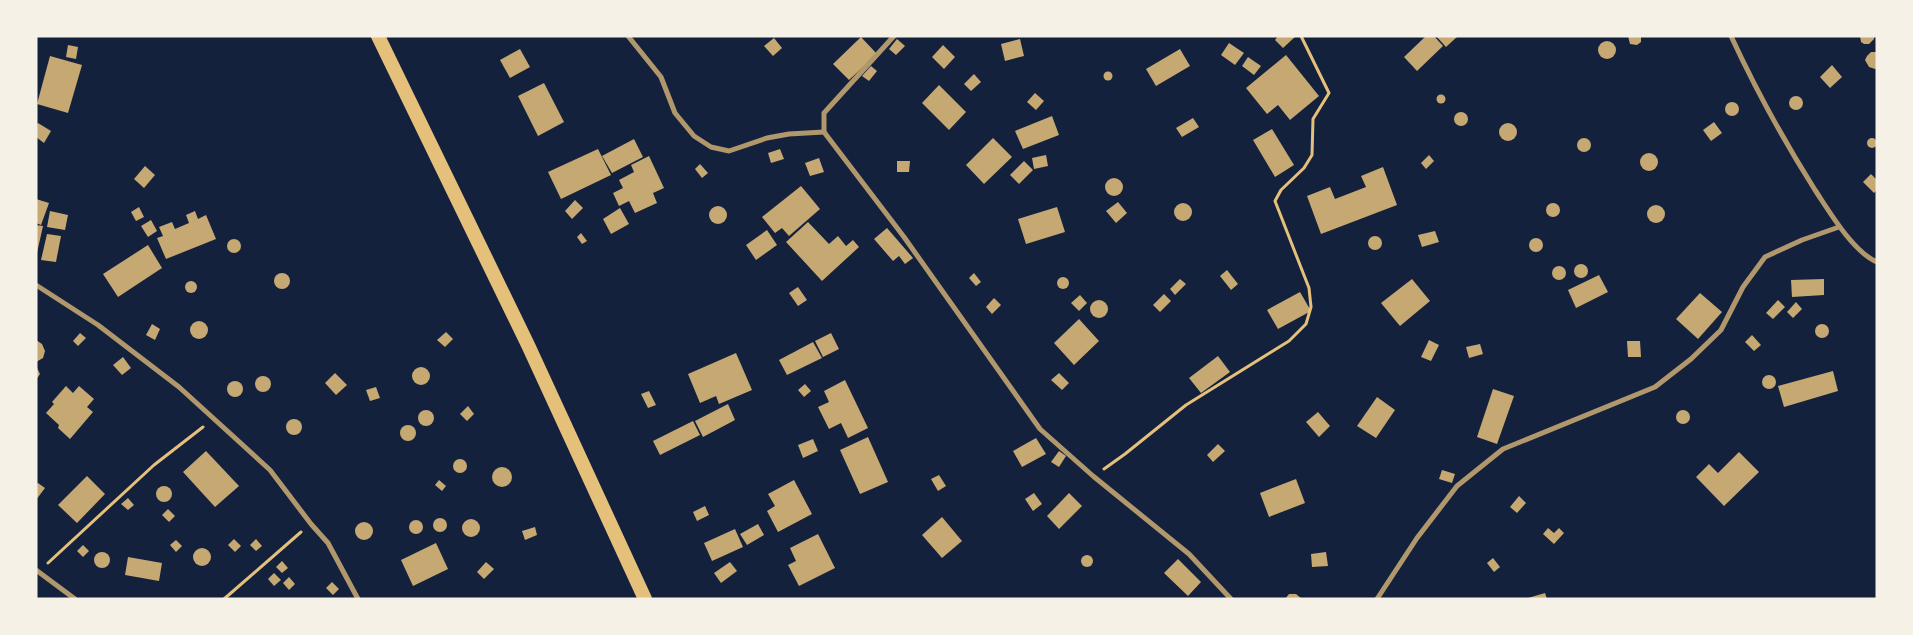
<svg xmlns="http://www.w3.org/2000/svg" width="1913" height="635" viewBox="0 0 1913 635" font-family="'DM Sans',sans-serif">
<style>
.building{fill:#c6a872}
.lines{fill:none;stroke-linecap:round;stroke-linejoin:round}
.path{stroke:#e5c07b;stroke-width:3}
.minor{stroke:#b1986c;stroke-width:5}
.trunk{stroke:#e5c07b;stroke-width:14}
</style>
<rect width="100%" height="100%" fill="#14213d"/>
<!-- building -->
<g class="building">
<polygon points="1278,36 1296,36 1283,48 1275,40"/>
<polygon points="1426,36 1434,36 1443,46 1417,71 1404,57"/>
<polygon points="1436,36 1458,36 1446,47"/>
<polygon points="1628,36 1641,36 1641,42 1637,45 1630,44"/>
<polygon points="1860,36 1874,36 1874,39 1869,44 1864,44 1861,42"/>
<polygon points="861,37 877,54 849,80 833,64"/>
<polygon points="774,38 782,48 773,56 764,46"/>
<polygon points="897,39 905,46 896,55 889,49"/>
<polygon points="1020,39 1024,56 1005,61 1001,44"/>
<circle cx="1607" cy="50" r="9"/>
<polygon points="1229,43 1244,53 1235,65 1221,55"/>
<polygon points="68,45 78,47 76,59 66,57"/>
<polygon points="943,45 955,57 944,69 932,57"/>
<polygon points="520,49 530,67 510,78 500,60"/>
<polygon points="1180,49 1190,66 1156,86 1146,69"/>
<polygon points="1871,52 1877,52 1877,68 1875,69 1869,67 1865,60 1867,56"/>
<polygon points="1286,55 1319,96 1290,120 1278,105 1267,114 1246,88"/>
<polygon points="50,56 82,65 68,113 37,104"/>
<polygon points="1248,57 1261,66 1254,75 1242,66"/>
<polygon points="1832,65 1842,77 1830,88 1820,77"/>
<polygon points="871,66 877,71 869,81 862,76"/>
<circle cx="1108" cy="76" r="4.5"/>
<polygon points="974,74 981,82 971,91 964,84"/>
<polygon points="544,83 564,122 538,136 518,96"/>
<polygon points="939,85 966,112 949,130 922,103"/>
<polygon points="1035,93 1044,101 1036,110 1027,102"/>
<circle cx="1441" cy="99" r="4.5"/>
<circle cx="1796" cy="103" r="7"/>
<circle cx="1732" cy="109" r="7"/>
<circle cx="1461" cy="119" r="7"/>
<polygon points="1052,116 1059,135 1023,149 1015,131"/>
<polygon points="1193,118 1199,127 1182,137 1176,128"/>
<polygon points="1714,122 1722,133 1711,141 1703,130"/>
<polygon points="38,123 51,131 44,143 36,137 36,126"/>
<circle cx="1508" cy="132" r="9"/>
<polygon points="1272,129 1294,165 1275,177 1253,140"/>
<polygon points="993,138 1012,157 984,184 966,165"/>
<circle cx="1584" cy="145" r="7"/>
<circle cx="1872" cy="143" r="5"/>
<polygon points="634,139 643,157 612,173 602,156"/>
<polygon points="598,149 611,175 561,199 548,172"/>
<polygon points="780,149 784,159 771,163 768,153"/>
<circle cx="1649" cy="162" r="9"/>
<polygon points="1046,155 1048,166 1034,169 1032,158"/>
<polygon points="1429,155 1434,161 1426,169 1421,163"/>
<polygon points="649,156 664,188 653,193 657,203 635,213 629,201 619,206 613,193 623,188 619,180 634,172 631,165"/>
<polygon points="819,158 824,172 810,176 805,163"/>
<polygon points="897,161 910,161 909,172 897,172"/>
<polygon points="1024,161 1033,170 1019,184 1010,175"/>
<polygon points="700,164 708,173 702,178 695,169"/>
<polygon points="145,166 155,175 144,188 134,179"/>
<polygon points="1383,167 1397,205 1321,234 1307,196 1330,187 1335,199 1366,187 1361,176"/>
<polygon points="1871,174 1877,180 1877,190 1874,193 1863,182"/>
<circle cx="1114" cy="187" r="9"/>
<polygon points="801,186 820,209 789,236 782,228 775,233 762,217"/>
<polygon points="36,199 49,203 41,225 36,223"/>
<polygon points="575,200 583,208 572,219 565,211"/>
<polygon points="1118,202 1127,213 1116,223 1106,211"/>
<circle cx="1553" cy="210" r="7"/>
<circle cx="1183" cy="212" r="9"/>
<circle cx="1656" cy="214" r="9"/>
<circle cx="718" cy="215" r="9"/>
<polygon points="139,207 144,217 136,221 131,212"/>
<polygon points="1057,207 1065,232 1026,244 1018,219"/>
<polygon points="620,208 629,224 611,234 603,219"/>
<polygon points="50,211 68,215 65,230 47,227"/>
<polygon points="195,211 198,219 206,215 216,239 166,259 157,238 163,236 159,227 172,222 175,229 189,223 186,215"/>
<polygon points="151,220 157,231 148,237 141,226"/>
<polygon points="808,222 829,244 838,236 846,246 853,240 859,247 822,281 786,242"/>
<polygon points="36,225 43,226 37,253 36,253"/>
<polygon points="887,228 913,258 905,264 899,256 893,261 874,239"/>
<polygon points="767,230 777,245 756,260 746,245"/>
<polygon points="1435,231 1439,242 1422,247 1418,235"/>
<polygon points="581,233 587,241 582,244 577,237"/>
<polygon points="47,234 61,236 56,262 41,260"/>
<circle cx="1375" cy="243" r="7"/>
<circle cx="1536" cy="245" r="7"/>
<circle cx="234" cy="246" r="7"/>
<polygon points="148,245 162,268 118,297 103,274"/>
<circle cx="1581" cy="271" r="7"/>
<circle cx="1559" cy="273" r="7"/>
<polygon points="1227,270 1238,284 1231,290 1220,276"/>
<circle cx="282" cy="281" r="8"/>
<polygon points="974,273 981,282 976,286 969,278"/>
<polygon points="1599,275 1608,292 1576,308 1568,290"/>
<circle cx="1063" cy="283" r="6"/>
<polygon points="1180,279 1186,284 1175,295 1170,289"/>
<polygon points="1412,279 1430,301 1400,326 1381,303"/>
<polygon points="1824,279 1824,295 1792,297 1791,280"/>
<circle cx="191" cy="287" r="6"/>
<polygon points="798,287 807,300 798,306 789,293"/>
<polygon points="1300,292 1311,311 1278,329 1267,310"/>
<polygon points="1700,293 1722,312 1698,339 1676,319"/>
<polygon points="1164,294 1171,301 1160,312 1153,305"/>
<polygon points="1080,295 1087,303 1079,311 1071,303"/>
<polygon points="994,298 1001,305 992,314 986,307"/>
<polygon points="1778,300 1785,307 1773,319 1766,313"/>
<circle cx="1099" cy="309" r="9"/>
<polygon points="1796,302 1802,309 1793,318 1787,312"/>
<polygon points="1079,319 1099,341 1074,365 1054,343"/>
<circle cx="199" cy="330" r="9"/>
<polygon points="152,324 160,329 155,340 146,335"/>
<circle cx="1822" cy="331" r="7"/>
<polygon points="446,332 453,339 445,347 437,340"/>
<polygon points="80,333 86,338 78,346 73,341"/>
<polygon points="831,333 839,349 823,357 815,341"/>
<polygon points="1752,335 1761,345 1754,351 1745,342"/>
<polygon points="36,340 42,344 45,351 43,358 36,362"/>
<polygon points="1429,340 1439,345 1431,361 1421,357"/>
<polygon points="1627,341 1640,341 1641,357 1628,357"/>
<polygon points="813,342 822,358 787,375 779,360"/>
<polygon points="1480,344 1483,354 1469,358 1466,347"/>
<polygon points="736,353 752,390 719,404 716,396 700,403 688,374"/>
<polygon points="1218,356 1230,372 1201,393 1189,378"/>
<polygon points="123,357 131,368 122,375 113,365"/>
<polygon points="36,366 40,374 36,380"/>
<circle cx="421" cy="376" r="9"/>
<polygon points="1833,371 1838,391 1784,407 1778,386"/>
<polygon points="335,373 347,385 336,395 325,383"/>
<polygon points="1059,373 1069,383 1062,390 1051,380"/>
<circle cx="1769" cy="382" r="7"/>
<circle cx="263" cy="384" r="8"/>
<polygon points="845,380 868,428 848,438 841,423 829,429 818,407 829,402 824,391"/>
<circle cx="235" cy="389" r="8"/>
<polygon points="805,384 811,391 804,397 798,390"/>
<polygon points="66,386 73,393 79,386 94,399 87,407 93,412 70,439 58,428 59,425 46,413 54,404 52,402"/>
<polygon points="376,387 380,398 370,401 366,390"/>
<polygon points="1493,389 1514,396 1497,444 1477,437"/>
<polygon points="649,391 656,405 648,408 641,394"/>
<polygon points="1377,397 1395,410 1376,438 1357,426"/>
<polygon points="728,404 735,420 703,437 695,421"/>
<polygon points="468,406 474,414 467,421 460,414"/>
<circle cx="426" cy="418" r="8"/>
<circle cx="1683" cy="417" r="7"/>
<polygon points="1318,412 1330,426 1319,437 1306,422"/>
<circle cx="294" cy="427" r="8"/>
<polygon points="693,421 700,435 660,455 653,441"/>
<circle cx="408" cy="433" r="8"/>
<polygon points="868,437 888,482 860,494 840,450"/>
<polygon points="1036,438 1046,454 1022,467 1013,451"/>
<polygon points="813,439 818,451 803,458 798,445"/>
<polygon points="1218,444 1225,451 1213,462 1207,455"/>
<polygon points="206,451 239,486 215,507 183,472"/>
<polygon points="1059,451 1066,456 1059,467 1051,462"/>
<polygon points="1739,452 1759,472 1724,506 1696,477 1709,464 1718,473"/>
<circle cx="460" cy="466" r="7"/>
<circle cx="502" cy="477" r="10"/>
<polygon points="1442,470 1455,474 1452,483 1439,479"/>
<polygon points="939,475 946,486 938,491 931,479"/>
<polygon points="87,476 105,494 77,523 58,505"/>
<polygon points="1296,479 1305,503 1269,517 1260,493"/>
<polygon points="439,480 446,486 442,491 435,485"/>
<polygon points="794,480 812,514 778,532 767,511 775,506 768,494"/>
<polygon points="38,483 45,488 36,500 36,485"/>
<circle cx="164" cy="494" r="8"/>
<polygon points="1034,493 1042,504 1033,511 1025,499"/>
<polygon points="1069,493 1082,506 1059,529 1047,516"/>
<polygon points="1519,496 1526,503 1517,513 1510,507"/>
<polygon points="128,498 134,505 128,510 121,504"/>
<polygon points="705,506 709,515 697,521 693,512"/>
<polygon points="168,509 175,516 169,522 162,515"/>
<polygon points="942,517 962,541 942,558 922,535"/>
<circle cx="440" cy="525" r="7"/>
<circle cx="471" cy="528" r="9"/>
<circle cx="416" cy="527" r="7"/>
<circle cx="364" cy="531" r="9"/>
<polygon points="758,524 764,535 747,545 740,534"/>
<polygon points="535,527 537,535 525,540 522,531"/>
<polygon points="1548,528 1554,533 1559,528 1564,533 1554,544 1543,534"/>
<polygon points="735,529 743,547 712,561 704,543"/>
<polygon points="818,534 835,568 799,586 788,565 796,561 790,548"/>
<polygon points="234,539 241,546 235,552 228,545"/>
<polygon points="256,539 262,546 256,551 250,545"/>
<polygon points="176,540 182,546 176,552 170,545"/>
<polygon points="436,543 448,569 413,586 401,560"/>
<polygon points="83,545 89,551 83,557 77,551"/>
<circle cx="202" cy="557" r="9"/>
<circle cx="102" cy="560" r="8"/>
<polygon points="1326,552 1328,566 1312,567 1311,554"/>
<circle cx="1087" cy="561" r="6"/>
<polygon points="128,557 162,563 159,581 125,575"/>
<polygon points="1493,558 1500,567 1494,572 1487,563"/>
<polygon points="1178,559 1201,582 1188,596 1164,573"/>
<polygon points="282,561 288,568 282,573 276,567"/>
<polygon points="486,562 494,569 484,579 477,572"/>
<polygon points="730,562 737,571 721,583 714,573"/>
<polygon points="274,573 281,580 274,586 268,579"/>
<polygon points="289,577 295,584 289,590 283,583"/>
<polygon points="332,582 339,589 333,595 326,588"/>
<polygon points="1545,593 1547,599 1528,599 1528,598"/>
<polygon points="1289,594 1296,594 1302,599 1285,599"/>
</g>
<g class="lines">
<!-- path -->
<g class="path">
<polyline points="1104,469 1125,454 1186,405 1289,341 1306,324 1311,307 1309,288 1275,201 1281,190 1304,168 1312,155 1313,119 1329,93 1301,36"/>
<polyline points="48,563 154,465 203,427"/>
<polyline points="224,599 301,532"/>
</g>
<!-- minor -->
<g class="minor">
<polyline points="628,36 661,77 675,113 694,136 711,147 729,151 767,138 789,134 824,132"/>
<polyline points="894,36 824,113 824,132 904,237 1040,429 1093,476 1189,554 1231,599"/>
<path d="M1731,36C1756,90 1784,141 1815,190C1829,211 1853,252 1877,262"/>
<polyline points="36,285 98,325 179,387 270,470 311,524 328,543 358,599"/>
<polyline points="36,570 75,599"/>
<polyline points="1377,599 1417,538 1457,486 1503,449 1655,387 1691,359 1721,330 1743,287 1765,257 1802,240 1839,227"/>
</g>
<!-- trunk -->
<polyline class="trunk" points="378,36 528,345 645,599"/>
</g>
<!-- border -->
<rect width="1913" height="635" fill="none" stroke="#f6f1e7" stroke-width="75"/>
</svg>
